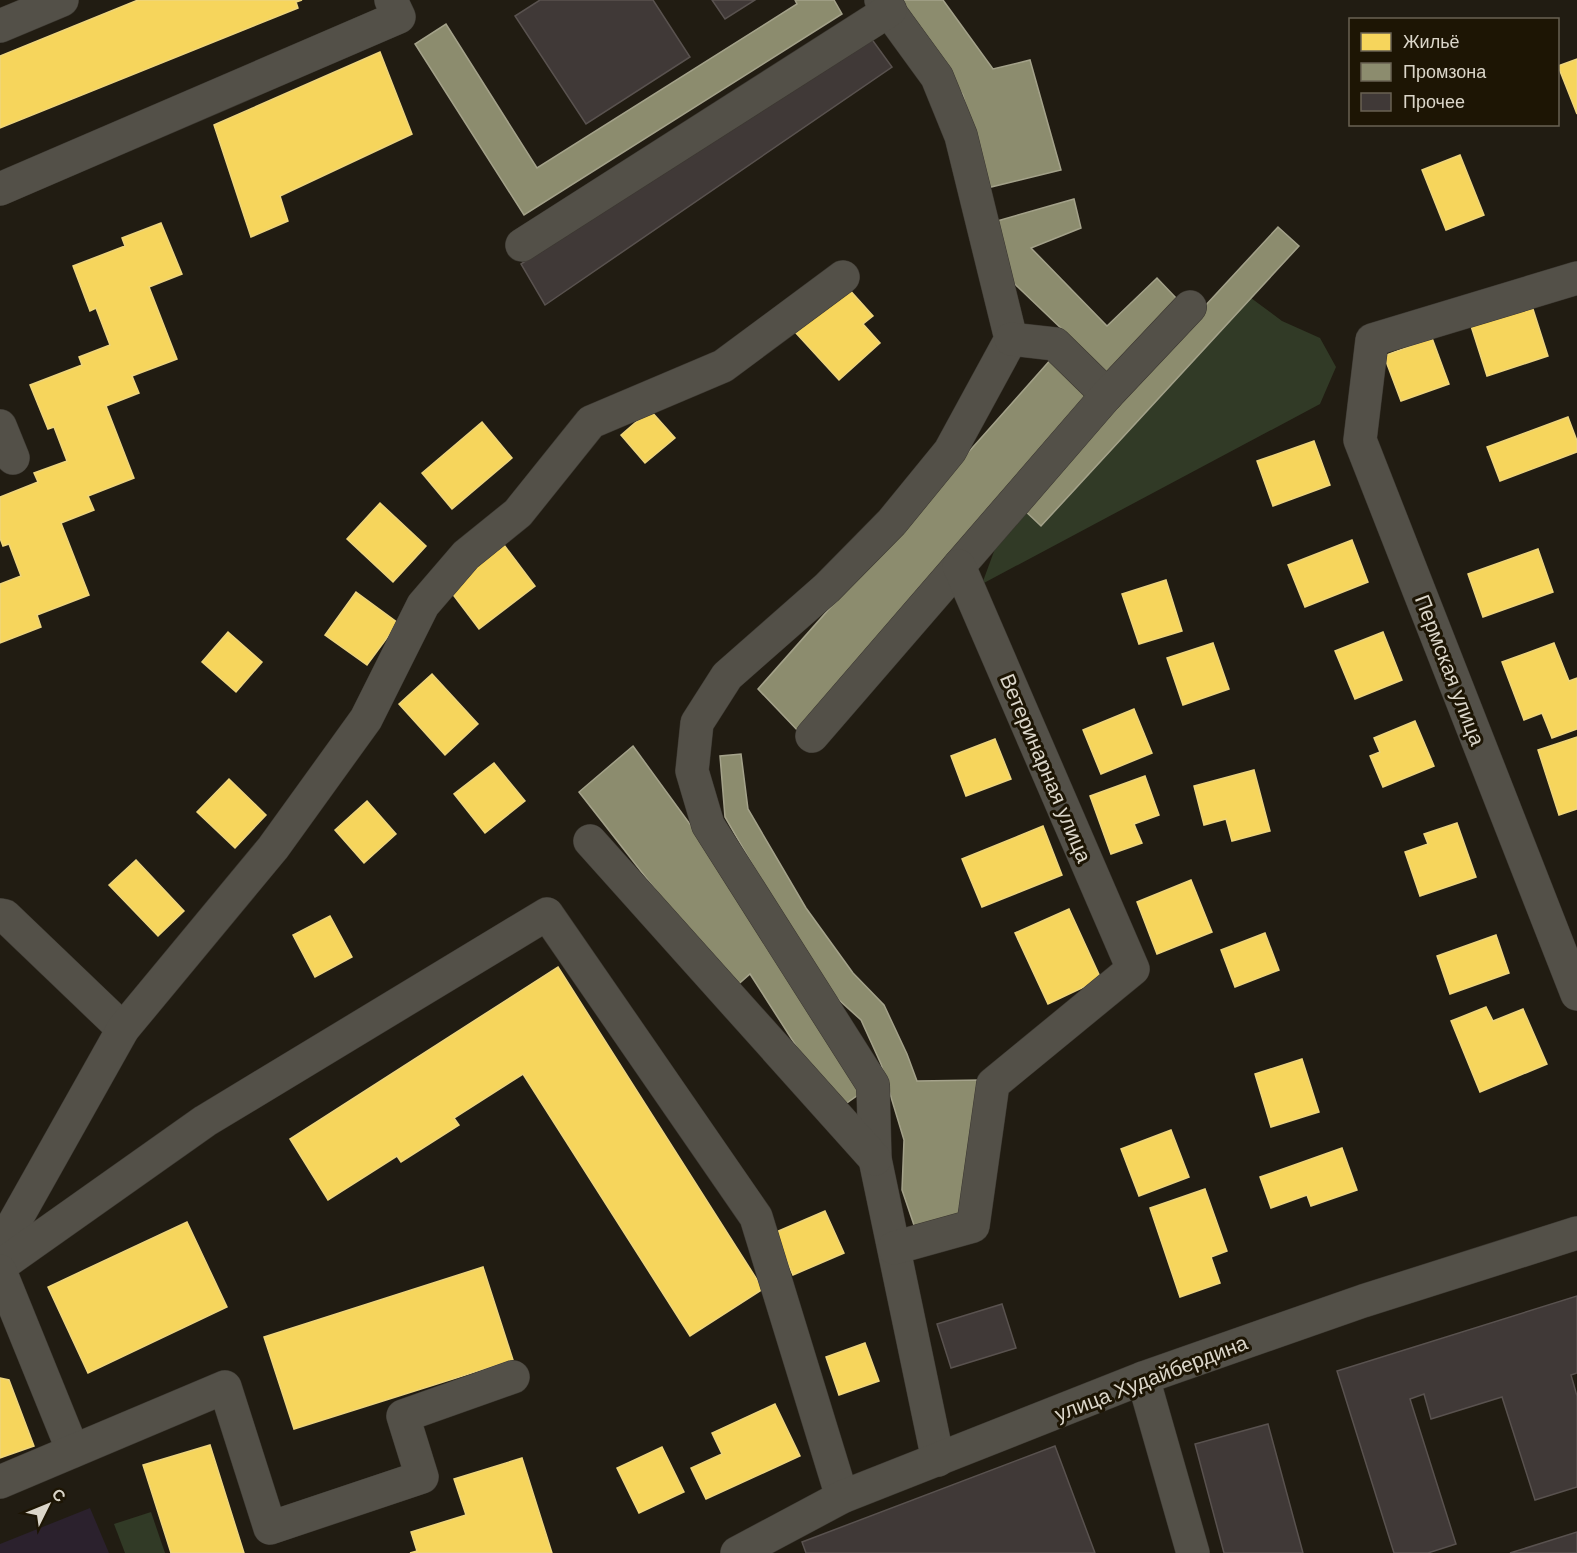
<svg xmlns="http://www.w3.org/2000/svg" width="1577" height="1553" viewBox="0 0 1577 1553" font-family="Arial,sans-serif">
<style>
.education{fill:#2b212d}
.green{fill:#313a26}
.homes{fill:#f6d55c;stroke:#eed57d;stroke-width:1.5}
.industry{fill:#8c8c6e;stroke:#a4a28a;stroke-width:1.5}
.building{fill:#403937;stroke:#59524f;stroke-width:1.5}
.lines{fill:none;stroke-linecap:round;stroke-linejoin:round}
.minor-casing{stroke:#3c3831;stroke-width:34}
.minor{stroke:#535048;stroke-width:33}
.labels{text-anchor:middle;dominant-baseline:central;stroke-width:6;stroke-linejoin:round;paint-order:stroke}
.street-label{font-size:21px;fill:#dbd6ca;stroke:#1d1504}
</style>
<rect width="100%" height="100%" fill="#211c12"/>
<!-- education -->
<polygon class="education" points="90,1508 109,1553 0,1553 0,1544"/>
<!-- green -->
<g class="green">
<polygon points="1251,298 1282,321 1320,338 1336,367 1320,404 982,584 1000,535 1020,506 1041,525"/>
<polygon points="151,1512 165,1553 125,1553 114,1524"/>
</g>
<!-- homes -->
<g class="homes">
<polygon points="138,0 302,0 296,2 298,8 0,128 0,56"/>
<polygon points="380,52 412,134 280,196 288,221 251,237 214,125"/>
<polygon points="1577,59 1577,114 1558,66"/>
<polygon points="1460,155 1484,215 1446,230 1422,170"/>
<polygon points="161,223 182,274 149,287 177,359 132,376 139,393 106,406 134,478 88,496 94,510 61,523 89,595 37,615 41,627 0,643 0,584 21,576 9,544 3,546 0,538 0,497 38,482 34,473 67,461 54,427 48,429 30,385 82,365 79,357 110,345 96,308 90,311 73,266 125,246 122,238"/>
<polygon points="847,287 873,316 863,324 880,343 839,380 796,333"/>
<polygon points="1532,306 1548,356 1487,376 1471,326"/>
<polygon points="1432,338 1449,384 1401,401 1384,356"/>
<polygon points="650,410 675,438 645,463 621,435"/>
<polygon points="1568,417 1577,441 1577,452 1500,481 1487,447"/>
<polygon points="482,422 512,458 452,509 422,473"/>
<polygon points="1314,441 1330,485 1273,506 1257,461"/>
<polygon points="380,503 426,546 393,582 347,539"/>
<polygon points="1352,540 1368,582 1305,607 1288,565"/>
<polygon points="504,545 535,586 479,629 448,588"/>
<polygon points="1538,549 1553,592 1483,617 1468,574"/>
<polygon points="1166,580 1182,631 1139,644 1122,594"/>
<polygon points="356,592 398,623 367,665 325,635"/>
<polygon points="228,632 262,662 236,692 202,662"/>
<polygon points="1383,632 1402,680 1355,699 1335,651"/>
<polygon points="1213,643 1229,689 1183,705 1167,658"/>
<polygon points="1554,643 1569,681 1577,678 1577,729 1552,738 1542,713 1524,720 1502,662"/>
<polygon points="432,674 478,724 445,755 399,704"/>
<polygon points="1134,709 1152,753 1101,774 1083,730"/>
<polygon points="1415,721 1434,766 1383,787 1370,756 1380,752 1374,738"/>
<polygon points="1577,737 1577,809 1559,815 1538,750"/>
<polygon points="995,739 1011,779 966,796 951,756"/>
<polygon points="494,763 525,801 485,833 454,794"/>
<polygon points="1254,770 1270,831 1232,841 1226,819 1204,825 1194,786"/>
<polygon points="1145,776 1159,815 1134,824 1142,843 1111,854 1090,796"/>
<polygon points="229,779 266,815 235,848 197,812"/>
<polygon points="367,801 396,834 364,863 335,830"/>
<polygon points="1457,823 1476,877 1420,896 1405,852 1428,844 1424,834"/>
<polygon points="1043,826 1062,875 982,907 962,859"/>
<polygon points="136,860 184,911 158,936 109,885"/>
<polygon points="1191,880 1212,932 1157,954 1137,902"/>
<polygon points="1069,909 1101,979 1048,1004 1015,933"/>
<polygon points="330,916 352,957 315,977 293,935"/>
<polygon points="1265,933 1279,970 1235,987 1221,950"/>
<polygon points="1496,935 1509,973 1450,994 1437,956"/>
<polygon points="558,967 763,1289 690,1336 523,1074 454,1118 459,1125 401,1162 397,1156 328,1200 290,1139"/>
<polygon points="1486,1007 1493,1021 1523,1009 1547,1064 1480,1092 1451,1021"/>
<polygon points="1302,1059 1319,1112 1271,1127 1255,1074"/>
<polygon points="1171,1130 1189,1177 1139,1196 1121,1149"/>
<polygon points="1342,1148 1357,1190 1311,1206 1307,1195 1271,1208 1260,1177"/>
<polygon points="1205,1189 1227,1251 1211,1257 1220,1283 1180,1297 1150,1208"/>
<polygon points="825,1211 844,1253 793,1275 774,1233"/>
<polygon points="187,1222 227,1307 88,1373 48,1287"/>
<polygon points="483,1267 513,1360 294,1429 264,1337"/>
<polygon points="865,1343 879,1381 839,1395 826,1357"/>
<polygon points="0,1378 9,1380 34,1446 0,1458"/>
<polygon points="775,1404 800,1456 706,1499 691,1468 722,1454 712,1433"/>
<polygon points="210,1445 244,1553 171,1553 143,1465"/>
<polygon points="662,1447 684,1492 639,1513 617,1468"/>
<polygon points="522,1458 552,1553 410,1553 417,1551 411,1532 466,1515 454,1479"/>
</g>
<!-- industry -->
<g class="industry">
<polygon points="795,0 834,0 842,14 524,215 415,44 446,24 537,168 797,4"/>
<polygon points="898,0 943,0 993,69 1030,60 1061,170 987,188 963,95"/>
<polygon points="1074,199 1081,228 1031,248 1107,326 1157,278 1177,299 1110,375 1000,270 997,221"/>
<polygon points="1278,227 1299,246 1041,526 1020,506"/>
<polygon points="1052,358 1088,394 799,732 758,689"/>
<polygon points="633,746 770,934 865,1090 837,1110 750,974 733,989 579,792"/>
<polygon points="741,754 748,809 806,908 853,973 884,1005 907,1054 917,1081 981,1080 958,1216 915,1228 902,1190 904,1140 881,1064 861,1020 828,990 788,926 725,817 720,756"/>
</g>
<!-- building -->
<g class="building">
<polygon points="540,0 653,0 690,57 586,124 515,16"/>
<polygon points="712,0 755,0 725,19"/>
<polygon points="868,34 892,67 545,305 521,264"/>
<polygon points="1577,1296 1577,1373 1571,1375 1577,1396 1577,1487 1535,1500 1502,1397 1431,1419 1424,1394 1410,1399 1456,1544 1428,1553 1394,1553 1337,1371"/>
<polygon points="1002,1304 1016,1348 951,1368 937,1324"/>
<polygon points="1268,1424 1303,1553 1224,1553 1195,1444"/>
<polygon points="1055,1446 1095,1553 806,1553 802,1542"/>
<polygon points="1577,1532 1577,1553 1510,1553"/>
</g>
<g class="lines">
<defs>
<g id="minor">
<polyline points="881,0 937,77 961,136 1011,339 950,451 892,522 827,588 727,676 697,723 692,771 708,825 873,1085 875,1159 938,1460"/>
<polyline points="0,26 62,0"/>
<polyline points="0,189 399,17 391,0"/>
<polyline points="522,245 890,10"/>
<polyline points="1577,278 1372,340 1360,440 1577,994"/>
<polyline points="1011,339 1055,344 1107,395"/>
<polyline points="0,426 13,458"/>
<polyline points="812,736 1107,395 1190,307"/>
<polyline points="590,841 875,1159"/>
<polyline points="0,915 5,916 123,1029"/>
<polyline points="0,1248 123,1029 273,848 366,719 423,605 466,555 518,513 591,422 723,366 843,277"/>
<polyline points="894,1248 973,1226 993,1084 1133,969 959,566"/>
<polyline points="0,1266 205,1121 547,914 756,1217 842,1497"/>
<polyline points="0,1271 73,1451"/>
<polyline points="1143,1378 1193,1553"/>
<polyline points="0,1482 225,1387 270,1528 422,1477 403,1416 513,1377"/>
<polyline points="737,1553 842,1497 1143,1378 1363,1301 1577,1233"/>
</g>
</defs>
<!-- minor casing -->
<use href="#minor" class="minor-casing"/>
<!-- minor -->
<use href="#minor" class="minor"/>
</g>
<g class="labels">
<!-- street labels -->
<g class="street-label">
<text transform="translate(1450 670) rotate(69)">Пермская улица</text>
<text transform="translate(1046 768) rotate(67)">Ветеринарная улица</text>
<text transform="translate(1151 1378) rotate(-21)">улица Худайбердина</text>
</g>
</g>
<!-- legend -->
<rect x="1349" y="18" width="210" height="108" fill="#1d1504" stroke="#696253" stroke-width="1.5"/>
<rect x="1361" y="33" width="30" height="18" fill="#f6d55c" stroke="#696253" stroke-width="1.5"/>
<text x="1403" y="48" font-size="18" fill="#dbd6ca">Жильё</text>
<rect x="1361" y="63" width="30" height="18" fill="#8c8c6e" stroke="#696253" stroke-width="1.5"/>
<text x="1403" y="78" font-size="18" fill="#dbd6ca">Промзона</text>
<rect x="1361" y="93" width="30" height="18" fill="#403937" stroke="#696253" stroke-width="1.5"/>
<text x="1403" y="108" font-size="18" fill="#dbd6ca">Прочее</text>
<!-- north arrow -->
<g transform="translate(48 1505) rotate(47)" stroke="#1d1504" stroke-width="4.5" paint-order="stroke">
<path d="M0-4.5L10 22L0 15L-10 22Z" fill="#dbd6ca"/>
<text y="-9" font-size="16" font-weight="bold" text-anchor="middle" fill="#dbd6ca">С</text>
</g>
</svg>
